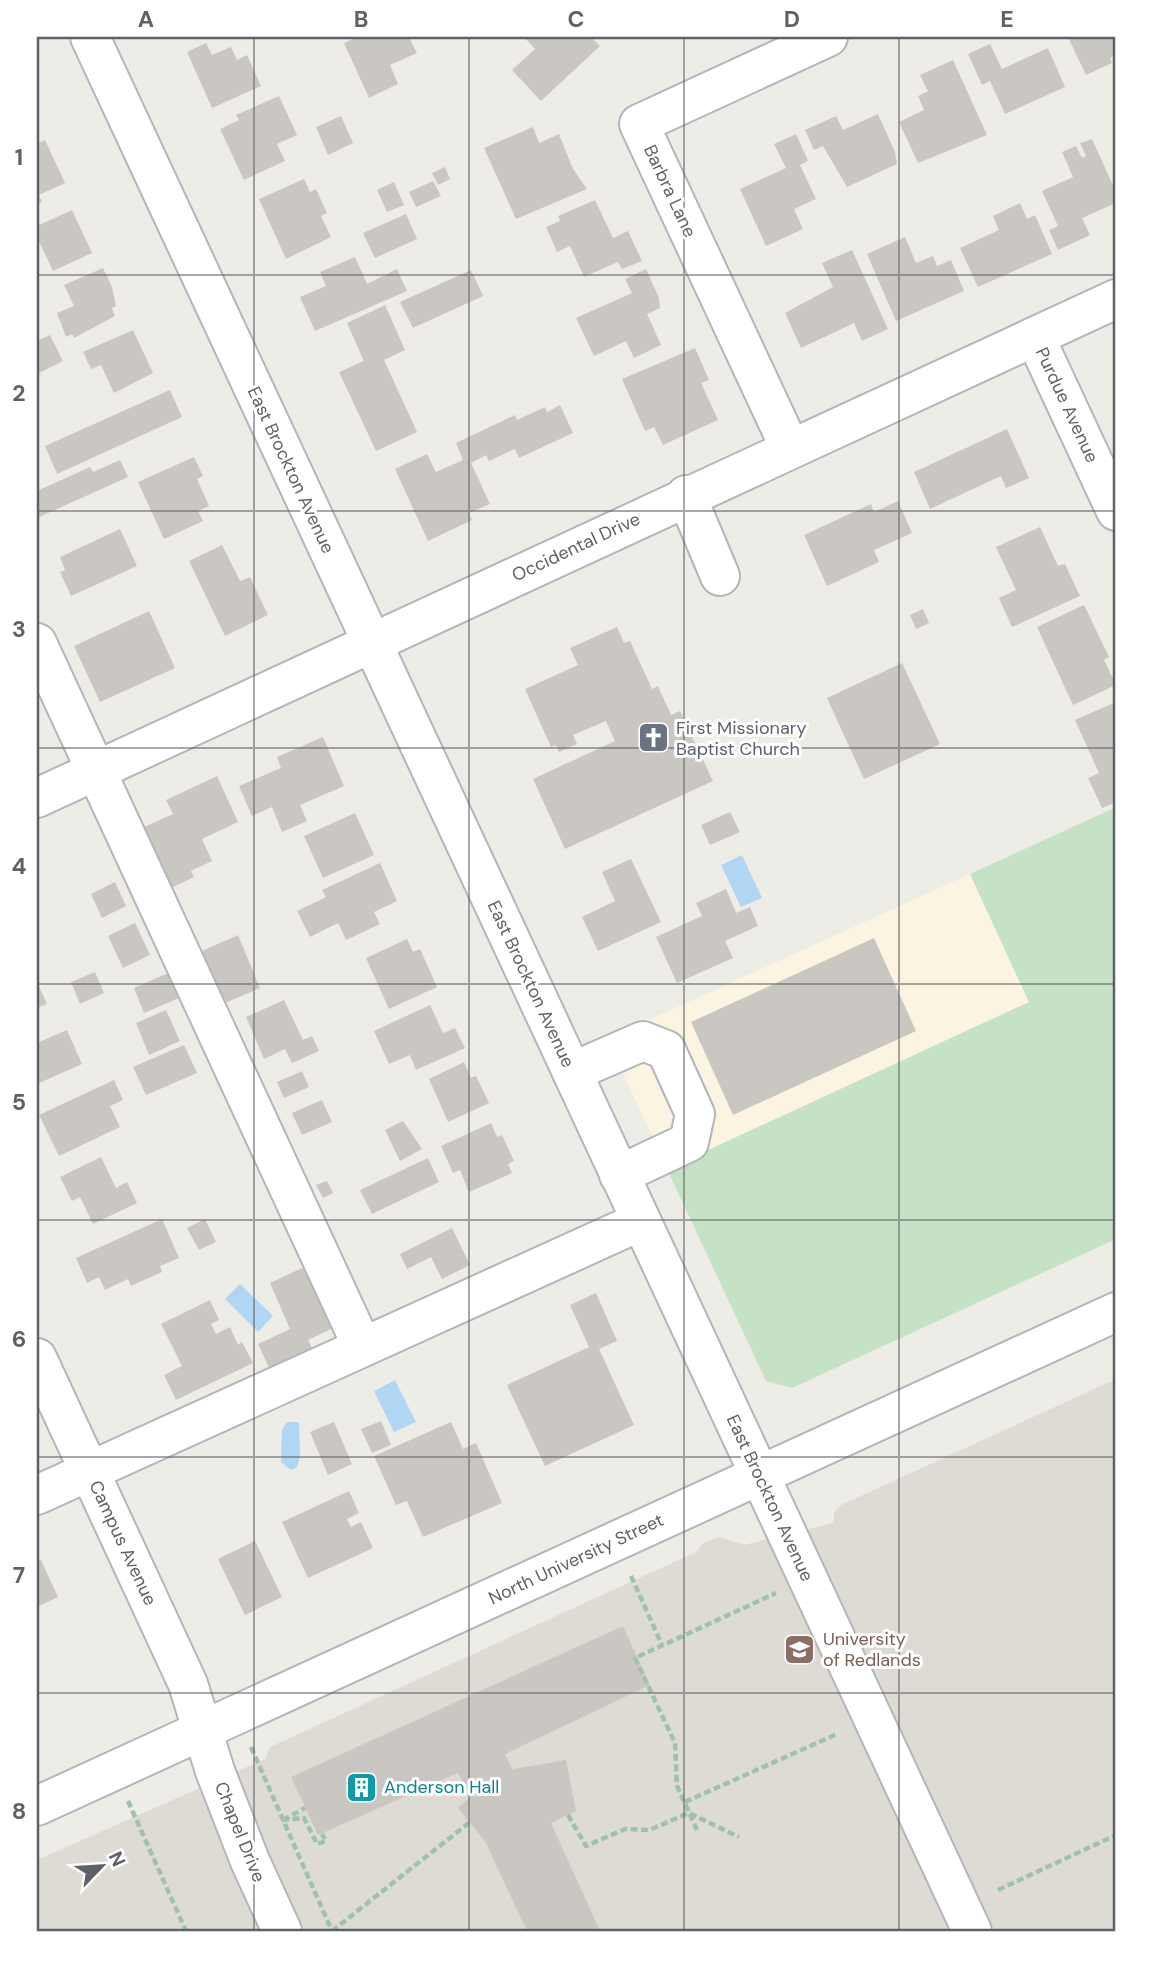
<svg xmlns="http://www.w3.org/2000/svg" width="1153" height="1968" viewBox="0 0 1153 1968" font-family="'DM Sans',sans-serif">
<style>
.commercial{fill:#faf4e0}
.education{fill:#dedbd5}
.green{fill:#c6e2c6}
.water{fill:#b0d6f4}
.building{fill:#cac7c3}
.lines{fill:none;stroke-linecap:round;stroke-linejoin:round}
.minor-casing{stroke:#b3b6b9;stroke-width:42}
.path{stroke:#a0c2aa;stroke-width:4.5;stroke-dasharray:7 3.5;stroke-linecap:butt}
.minor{stroke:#fff;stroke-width:38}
.grid{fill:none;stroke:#5e6165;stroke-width:2;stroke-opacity:0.55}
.labels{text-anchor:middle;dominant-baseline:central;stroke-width:6;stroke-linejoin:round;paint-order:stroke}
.street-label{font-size:18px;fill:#5e6165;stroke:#fff}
.worship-label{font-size:18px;fill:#5b616d;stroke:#fff;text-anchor:start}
.education-label{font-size:18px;fill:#785e54;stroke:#fff;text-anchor:start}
.culture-label{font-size:18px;fill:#0d838f;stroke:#fff;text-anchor:start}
.neatline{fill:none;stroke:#5e6165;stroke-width:2.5}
.grid-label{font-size:23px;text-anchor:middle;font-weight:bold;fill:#5e6165}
</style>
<rect width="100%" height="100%" fill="#eeece6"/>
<!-- commercial -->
<polygon class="commercial" points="970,874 1029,1002 667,1169 607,1039"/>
<!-- education -->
<polygon class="education" points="1116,1379 1116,1931 37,1931 37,1860 265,1759 270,1747 696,1552 703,1543 719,1537 744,1545 833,1523 835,1511 841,1505"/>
<!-- green -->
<polygon class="green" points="1116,807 1116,1239 792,1388 766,1381 667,1169 1029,1002 970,874"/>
<!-- water -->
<g class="water">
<polygon points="742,855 762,898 741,907 721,865"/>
<polygon points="240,1284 273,1316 258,1332 225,1299"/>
<polygon points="395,1380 416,1422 394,1432 374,1391"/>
<polygon points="287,1422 299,1422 300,1457 297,1467 291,1470 281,1462 282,1430"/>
</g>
<!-- building -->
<g class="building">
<polygon points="358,37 409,37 417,53 390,65 398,84 369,98 344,43"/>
<polygon points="524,37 591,37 600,46 541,101 512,70 535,49"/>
<polygon points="1068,37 1116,37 1116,55 1110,58 1112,63 1086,75"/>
<polygon points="206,43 212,55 231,47 237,60 247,55 261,86 212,108 187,52"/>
<polygon points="990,44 1002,69 1048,48 1065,87 1005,114 990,81 982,85 968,54"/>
<polygon points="953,60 987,135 918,163 899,122 924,110 918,96 928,91 920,75"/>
<polygon points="279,96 297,135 277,144 285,161 244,180 220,129 239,120 236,115"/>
<polygon points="878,114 895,152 897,164 847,187 823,146 814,150 805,130 836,116 843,130"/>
<polygon points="341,116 353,143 328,155 316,127"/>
<polygon points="533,127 539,143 559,134 573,169 587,189 516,219 484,148"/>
<polygon points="796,134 808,161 800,165 816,199 794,209 803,229 766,246 740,189 786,168 774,144"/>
<polygon points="1092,139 1116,192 1116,203 1082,218 1090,235 1058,250 1049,230 1058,226 1042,191 1073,177 1062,152 1076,146 1082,158 1086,156 1080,143"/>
<polygon points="45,140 65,183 39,195 42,202 37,204 37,144"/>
<polygon points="445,167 450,179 438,185 432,173"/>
<polygon points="304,179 310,192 316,189 327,213 321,216 331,237 286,259 259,199"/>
<polygon points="433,181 441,196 416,207 409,192"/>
<polygon points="394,182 404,205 387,212 377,190"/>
<polygon points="595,200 613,238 628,231 642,261 622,269 618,262 584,277 570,246 557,252 546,227 560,221 558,216"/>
<polygon points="1020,203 1027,219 1035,215 1052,254 978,287 960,248 999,230 993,216"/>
<polygon points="72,210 92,253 53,271 37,237 37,226"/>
<polygon points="406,214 417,239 375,258 363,233"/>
<polygon points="905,237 916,263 933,256 937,266 951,260 964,291 896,321 867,254"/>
<polygon points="852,250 888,329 862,341 854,323 801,348 785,313 833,287 822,263"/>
<polygon points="355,257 367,284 397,269 407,291 315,331 300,297 326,286 320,272"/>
<polygon points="103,268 112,287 116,306 112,308 115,316 74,338 72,334 66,337 57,313 74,306 64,285"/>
<polygon points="646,269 659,298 660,308 647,314 661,345 634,358 626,341 594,356 576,318 632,293 625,279"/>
<polygon points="471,270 483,296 413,328 400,302"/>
<polygon points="385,305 405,350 384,360 417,432 376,451 339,372 364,361 347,323"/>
<polygon points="133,330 153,373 114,393 101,365 91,369 83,352"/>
<polygon points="50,335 63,361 37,374 37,341"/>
<polygon points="695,348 709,380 701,383 718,420 663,445 654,427 645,431 622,379"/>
<polygon points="170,390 182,417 57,474 45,446"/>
<polygon points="560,405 573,433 519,458 515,449 489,461 486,455 471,463 490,504 469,513 472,520 428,541 395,469 427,454 436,472 463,460 456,443 515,415 517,420 545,407 547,412"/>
<polygon points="1007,429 1029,478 1006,488 1001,476 930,509 914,472"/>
<polygon points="194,457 203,476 197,479 209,506 198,511 203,521 164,539 138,482"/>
<polygon points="120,460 128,477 37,518 37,491 90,467 93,472"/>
<polygon points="898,501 912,533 874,550 879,562 827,586 804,535 871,504 874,512"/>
<polygon points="1040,527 1058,566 1065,564 1080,596 1012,627 999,598 1016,590 996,547"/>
<polygon points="120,529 137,566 71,596 60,572 65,570 60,557"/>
<polygon points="222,545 240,581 250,577 268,615 225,636 189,561"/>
<polygon points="1084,605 1109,657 1104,660 1116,685 1073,705 1037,627"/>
<polygon points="923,609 929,623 916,629 910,615"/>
<polygon points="149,611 175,668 100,702 74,646"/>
<polygon points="617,627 624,643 630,641 652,689 658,686 671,715 680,711 713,781 565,849 533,779 615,741 606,721 573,735 577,744 559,752 556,745 551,747 525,689 578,665 570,648"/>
<polygon points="902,663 940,744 864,779 827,698"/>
<polygon points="1116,702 1116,802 1102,808 1088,778 1099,773 1075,720"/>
<polygon points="323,737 344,786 300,805 307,821 282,832 272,807 252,816 239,786 281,768 277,757"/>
<polygon points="217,776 238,822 202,839 212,861 191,871 194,877 169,889 140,829 173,814 166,800"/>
<polygon points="730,812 740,832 710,845 701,825"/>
<polygon points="355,813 374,855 323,878 304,836"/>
<polygon points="631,859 661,922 598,951 582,917 615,901 602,872"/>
<polygon points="380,863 397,901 374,912 380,924 346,940 338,923 310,937 297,911 326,897 322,890"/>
<polygon points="115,882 126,906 102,918 91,894"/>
<polygon points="726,889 736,913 750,907 758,926 725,941 733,958 677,983 656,937 702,916 696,903"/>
<polygon points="135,923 150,955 123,968 108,936"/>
<polygon points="238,935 260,988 225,1003 202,951"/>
<polygon points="874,938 916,1031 733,1115 691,1022"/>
<polygon points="407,939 413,952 420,949 437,987 389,1009 366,958"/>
<polygon points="95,972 104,993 80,1004 71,982"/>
<polygon points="168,973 179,998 144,1013 134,988"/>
<polygon points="37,982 47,1004 37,1008"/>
<polygon points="284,1000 303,1040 312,1036 319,1051 292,1063 285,1049 264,1059 246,1017"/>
<polygon points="430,1005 443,1033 455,1028 465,1048 416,1070 410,1055 389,1064 374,1031"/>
<polygon points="166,1010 180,1041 149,1055 136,1023"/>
<polygon points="67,1030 82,1064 37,1084 37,1043"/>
<polygon points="184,1045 197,1073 146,1095 133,1067"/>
<polygon points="464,1062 471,1078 476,1076 489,1103 448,1122 429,1079"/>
<polygon points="302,1071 309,1087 284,1098 277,1082"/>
<polygon points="114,1080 123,1100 110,1106 120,1127 59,1156 39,1115"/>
<polygon points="322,1100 332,1122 302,1135 292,1113"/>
<polygon points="403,1121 422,1149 400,1161 385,1130"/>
<polygon points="491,1123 497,1137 502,1135 514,1161 508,1164 512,1173 469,1192 460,1170 453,1173 441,1146"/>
<polygon points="101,1157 116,1188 127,1182 137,1203 93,1224 80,1197 72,1201 60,1177"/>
<polygon points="428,1158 439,1182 372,1214 360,1190"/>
<polygon points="327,1181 333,1193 323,1198 316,1185"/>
<polygon points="162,1219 179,1258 160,1266 162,1272 131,1286 128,1279 105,1290 99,1277 87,1283 76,1258"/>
<polygon points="205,1219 216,1242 199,1250 187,1228"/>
<polygon points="452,1228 470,1265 442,1279 431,1257 407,1269 400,1254"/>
<polygon points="313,1263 333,1328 308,1340 315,1354 272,1374 258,1344 290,1329 270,1283"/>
<polygon points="596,1293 617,1341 599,1349 634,1425 545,1466 507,1385 589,1347 570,1305"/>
<polygon points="210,1300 219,1320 211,1324 216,1334 230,1327 238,1345 242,1342 253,1363 176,1400 164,1375 182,1366 161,1324"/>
<polygon points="381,1421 391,1445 372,1453 361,1429"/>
<polygon points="334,1422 352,1464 328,1475 310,1432"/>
<polygon points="451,1422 463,1449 476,1443 502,1503 423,1537 407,1501 396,1505 374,1456"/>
<polygon points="349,1491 359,1513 347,1519 351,1527 361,1522 373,1548 308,1578 282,1522"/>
<polygon points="255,1541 282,1597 245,1615 218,1559"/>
<polygon points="41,1560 58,1597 37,1607 37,1562"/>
<polygon points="623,1626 650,1685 505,1754 512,1769 566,1760 576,1811 551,1823 600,1931 527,1931 485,1841 458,1808 470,1797 458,1773 318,1835 291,1777"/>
</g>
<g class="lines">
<defs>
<g id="minor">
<polyline points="90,37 972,1931"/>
<polyline points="1035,337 1116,511"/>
<polyline points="790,448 639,124 828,37"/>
<polyline points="686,495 720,576"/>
<polyline points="37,643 362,1346"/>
<polyline points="37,798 1116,299"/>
<polyline points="572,1072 643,1041 666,1050 695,1114 689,1142 619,1175"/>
<polyline points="37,1358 188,1684 215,1771 250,1861 282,1931"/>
<polyline points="37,1495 641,1221"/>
<polyline points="37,1806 1116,1312"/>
</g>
</defs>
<!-- minor casing -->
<use href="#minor" class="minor-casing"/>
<!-- path -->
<g class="path">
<polyline points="631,1576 662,1645"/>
<polyline points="251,1747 332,1931"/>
<polyline points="128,1801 186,1931"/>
<polyline points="685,1802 837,1734"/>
<polyline points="568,1815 586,1846 625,1829 649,1830 689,1813 739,1837"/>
<polyline points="282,1820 304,1818 317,1844 326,1841 322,1834"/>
<polyline points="283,1820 305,1808"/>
<polyline points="697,1830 677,1786 675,1743 635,1658 776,1593"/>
<polyline points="998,1890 1116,1835"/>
<polyline points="332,1931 470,1822"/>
</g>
<!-- minor -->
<use href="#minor" class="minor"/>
</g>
<!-- grid -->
<path class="grid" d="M254,37V1931M469,37V1931M684,37V1931M899,37V1931M37,275H1116M37,511H1116M37,748H1116M37,984H1116M37,1220H1116M37,1457H1116M37,1693H1116"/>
<!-- icons -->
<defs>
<symbol id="church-square" viewBox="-11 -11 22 22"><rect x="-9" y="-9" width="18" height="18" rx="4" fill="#6b7280" stroke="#fff"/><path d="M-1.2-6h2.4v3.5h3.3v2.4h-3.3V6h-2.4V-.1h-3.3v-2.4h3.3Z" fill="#fff"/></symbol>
<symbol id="university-square" viewBox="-11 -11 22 22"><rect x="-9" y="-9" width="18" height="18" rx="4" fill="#8d6e63" stroke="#fff"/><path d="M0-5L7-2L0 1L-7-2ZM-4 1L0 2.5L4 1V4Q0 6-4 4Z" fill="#fff"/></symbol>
<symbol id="building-square" viewBox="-11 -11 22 22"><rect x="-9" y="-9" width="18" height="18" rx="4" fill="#0f9aa8" stroke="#fff"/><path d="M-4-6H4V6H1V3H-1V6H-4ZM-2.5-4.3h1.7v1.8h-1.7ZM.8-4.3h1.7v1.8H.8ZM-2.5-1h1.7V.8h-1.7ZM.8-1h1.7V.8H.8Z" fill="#fff"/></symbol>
</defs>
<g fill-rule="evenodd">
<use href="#church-square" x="636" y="720" width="35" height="35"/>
<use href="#university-square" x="782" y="1632" width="35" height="35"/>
<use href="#building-square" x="344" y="1770" width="35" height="35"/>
</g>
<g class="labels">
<!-- street labels -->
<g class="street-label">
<text transform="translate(670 191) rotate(65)">Barbra Lane</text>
<text transform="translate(1067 405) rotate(65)">Purdue Avenue</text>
<text transform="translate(291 470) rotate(65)">East Brockton Avenue</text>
<text transform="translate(576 547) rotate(-25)">Occidental Drive</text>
<text transform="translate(531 984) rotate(65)">East Brockton Avenue</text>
<text transform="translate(770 1498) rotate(65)">East Brockton Avenue</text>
<text transform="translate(123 1543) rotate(65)">Campus Avenue</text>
<text transform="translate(576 1559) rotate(-25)">North University Street</text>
<text transform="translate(240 1832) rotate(68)">Chapel Drive</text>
</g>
<!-- worship labels -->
<g class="worship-label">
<text x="676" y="728">First Missionary<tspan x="676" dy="21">Baptist Church</tspan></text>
</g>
<!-- education labels -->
<g class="education-label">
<text x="823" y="1639">University<tspan x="823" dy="21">of Redlands</tspan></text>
</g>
<!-- culture labels -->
<g class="culture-label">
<text x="384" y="1787">Anderson Hall</text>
</g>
</g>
<!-- border -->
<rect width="1153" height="1968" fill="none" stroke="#ffffff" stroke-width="77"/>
<!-- north arrow -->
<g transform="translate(102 1866) rotate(65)" stroke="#ffffff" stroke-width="5" paint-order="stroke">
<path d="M0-5L12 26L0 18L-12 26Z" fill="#5e6165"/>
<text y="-10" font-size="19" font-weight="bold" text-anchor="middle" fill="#5e6165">N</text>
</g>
<rect x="38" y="38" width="1076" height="1892" class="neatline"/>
<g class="grid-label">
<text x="146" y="27">A</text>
<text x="361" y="27">B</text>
<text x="576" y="27">C</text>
<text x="792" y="27">D</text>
<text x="1007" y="27">E</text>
<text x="19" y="165">1</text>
<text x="19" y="401">2</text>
<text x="19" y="637">3</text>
<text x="19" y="874">4</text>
<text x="19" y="1110">5</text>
<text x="19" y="1347">6</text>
<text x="19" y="1583">7</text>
<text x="19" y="1819">8</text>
</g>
</svg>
